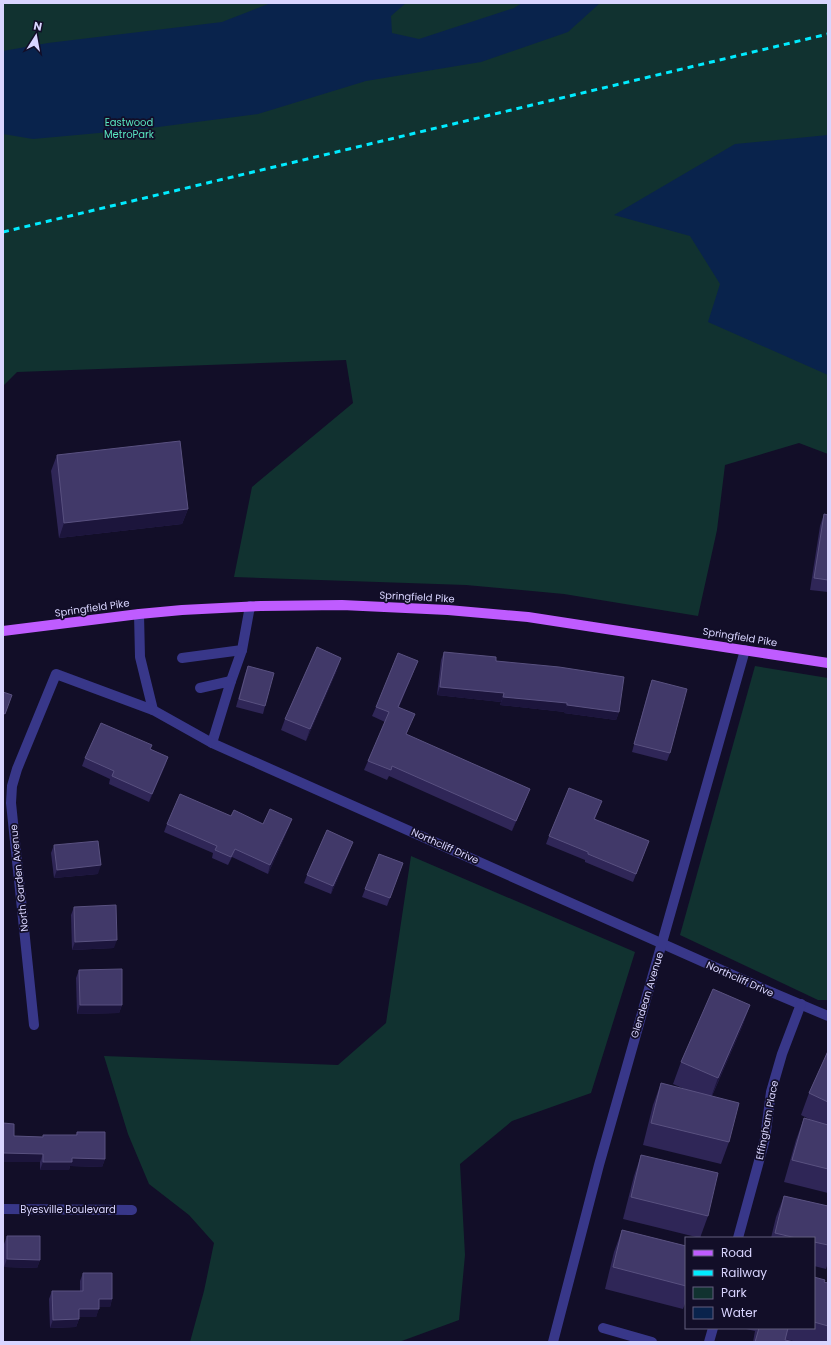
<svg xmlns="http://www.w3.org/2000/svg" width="831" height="1345" viewBox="0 0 831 1345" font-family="Poppins,sans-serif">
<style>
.green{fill:#113230}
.water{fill:#09234c}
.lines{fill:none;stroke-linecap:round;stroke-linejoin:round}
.minor{stroke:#383789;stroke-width:10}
.major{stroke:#bf5cff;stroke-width:10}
.rail{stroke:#01ebff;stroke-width:3;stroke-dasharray:6 5;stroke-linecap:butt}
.wall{fill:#2f2657}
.shaded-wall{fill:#1c153c}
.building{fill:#413969;stroke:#595180}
.labels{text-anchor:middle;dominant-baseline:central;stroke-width:3.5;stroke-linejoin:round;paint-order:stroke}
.park-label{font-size:10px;fill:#59e7c0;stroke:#120e28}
.street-label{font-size:10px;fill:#d9d5ff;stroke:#120e28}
</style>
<rect width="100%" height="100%" fill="#120e28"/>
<!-- green -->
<g class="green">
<polygon points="3,3 828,3 828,454 799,443 725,465 717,530 698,616 564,594 466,585 234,577 252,487 353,403 346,360 17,372 3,386"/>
<polygon points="755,666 828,678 828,1000 818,1000 680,935"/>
<polygon points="411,856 635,952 591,1093 512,1121 460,1164 465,1255 459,1320 399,1342 190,1342 204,1291 214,1243 189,1215 149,1184 128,1134 104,1056 338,1065 386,1023"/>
</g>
<!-- water -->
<g class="water">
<polygon points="271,3 406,3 391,16 392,33 419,39 514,8 522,3 600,3 568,32 481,62 366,81 258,114 143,129 33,139 3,134 3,51 48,43 222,22"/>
<polygon points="828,135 828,375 708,322 720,284 690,236 614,215 735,144"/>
</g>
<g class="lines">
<!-- minor -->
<g class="minor">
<polyline points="139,614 140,657 153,710"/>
<polyline points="182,658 242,650 250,606"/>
<polyline points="231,681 242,650"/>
<polyline points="200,688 231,681 212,743"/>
<polyline points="34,1025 11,803 12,786 17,769 56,674 153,710 212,743 764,989 828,1016"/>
<polyline points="3,1209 132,1210"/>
<polyline points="738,1238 765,1139 771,1092 782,1054 801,1004"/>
<polyline points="603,1328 652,1342"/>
<polyline points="553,1342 599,1165 745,650"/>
<polyline points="709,1342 713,1328"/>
</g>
<!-- major -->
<polyline class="major" points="3,631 139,614 182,610 261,606 342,605 448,610 528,617 828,663"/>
<!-- rail -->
<polyline class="rail" points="3,232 828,34"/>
</g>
<!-- wall -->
<g class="wall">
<polygon points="57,455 188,509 182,524 59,538 51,471"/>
<polygon points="824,514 828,515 828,592 810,590 820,526"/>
<polygon points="444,652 496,661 619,712 616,720 564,713 565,712 500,705 501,702 437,695 441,660"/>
<polygon points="248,666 265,706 263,714 236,707 245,674"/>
<polygon points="337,670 306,741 281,730 285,719"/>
<polygon points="414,671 399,707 411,723 406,735 530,789 526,799 512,831 389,776 387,780 364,770 385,722 372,716 376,707"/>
<polygon points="652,680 670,753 667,761 632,752 649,688"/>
<polygon points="150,749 168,757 165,766 149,802 109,784 110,779 82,766 85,758"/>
<polygon points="602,801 595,819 646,849 633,882 585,862 585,860 546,844 549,836"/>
<polygon points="231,816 263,824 292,819 289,827 268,874 232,857 228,865 212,858 213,853 164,832 167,824"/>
<polygon points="54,845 98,874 54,878 51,853"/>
<polygon points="350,850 331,894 304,883 307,875"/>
<polygon points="379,854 403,863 387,906 362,897"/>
<polygon points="74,907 114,948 72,950 71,915"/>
<polygon points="79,970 122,1005 119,1013 77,1014 76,978"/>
<polygon points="750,1005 742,1027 712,1096 729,1142 721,1164 643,1145 653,1105 661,1083 687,1090 673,1084 681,1062"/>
<polygon points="828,1051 828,1193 784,1182 796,1140 804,1118 813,1121 801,1115 809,1093"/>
<polygon points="77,1132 105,1159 102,1167 70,1166 69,1170 40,1170 40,1162 14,1136 43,1137 43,1135 76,1135"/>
<polygon points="641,1155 708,1216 700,1238 623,1219 634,1176"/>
<polygon points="784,1196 828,1206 828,1263 826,1269 814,1266 814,1238 771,1238 776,1217"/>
<polygon points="622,1230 686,1246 686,1301 683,1309 605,1289 614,1252"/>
<polygon points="7,1236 40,1260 37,1268 4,1267 4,1244"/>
<polygon points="83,1273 112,1299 110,1307 99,1307 96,1317 79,1317 79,1319 76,1327 50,1328 49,1299 52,1291 80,1291 80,1281"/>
<polygon points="814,1277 824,1282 828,1283 828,1342 797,1342 785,1339 794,1342 753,1342 755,1331 746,1329 746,1328 814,1328"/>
</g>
<!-- shaded-wall -->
<g class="shaded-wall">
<polygon points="188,509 182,524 59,538 64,523"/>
<polygon points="341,658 337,670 306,741 310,729"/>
<polygon points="418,661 414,671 395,716 398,707"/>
<polygon points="440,687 504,693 501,702 437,695"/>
<polygon points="503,697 567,703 565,712 500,705"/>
<polygon points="567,705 619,712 616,720 564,713"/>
<polygon points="168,757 165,766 149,802 152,794"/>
<polygon points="530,789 526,799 512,831 516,821"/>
<polygon points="292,819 289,827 268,874 270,865"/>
<polygon points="353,842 350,850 331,894 333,886"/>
<polygon points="101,865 98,874 54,878 57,870"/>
<polygon points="117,940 114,948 72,950 75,942"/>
<polygon points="80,1005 122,1005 119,1013 77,1014"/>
<polygon points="750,1005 742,1027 710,1100 718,1078"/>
<polygon points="3,1153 43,1154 40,1162 3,1162"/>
<polygon points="72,1158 105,1159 102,1167 70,1166 69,1170 40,1170 43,1162"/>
<polygon points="7,1259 40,1260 37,1268 4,1267"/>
<polygon points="99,1299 112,1299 110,1307 96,1307"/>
<polygon points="79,1309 99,1309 96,1317 76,1317"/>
<polygon points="79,1319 76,1327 50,1328 53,1320"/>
</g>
<!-- building -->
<g class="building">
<polygon points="180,441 188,509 64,523 57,455"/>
<polygon points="824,514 828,515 828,580 814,578"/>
<polygon points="317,647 341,658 310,729 285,719"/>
<polygon points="444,652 496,657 496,661 559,667 624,677 619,712 567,705 567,703 503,697 504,693 440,687"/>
<polygon points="398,653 418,661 398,707 415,714 406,734 530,789 516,821 392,766 391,770 368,761 389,712 376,707"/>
<polygon points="248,666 274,673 265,706 239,699"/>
<polygon points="652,680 687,689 670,753 634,744"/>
<polygon points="3,692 12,695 5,714 3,713"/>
<polygon points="101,723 152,745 150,749 168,757 152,794 112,776 114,771 85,758"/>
<polygon points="569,788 602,801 594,819 649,841 636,874 588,854 588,852 549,836"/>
<polygon points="180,794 231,816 234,810 263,824 270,809 292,819 270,865 235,849 231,857 215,850 217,846 167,824"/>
<polygon points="327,830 353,842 333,886 307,875"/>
<polygon points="98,841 101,865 57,870 54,845"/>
<polygon points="379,854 403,863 390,898 365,889"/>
<polygon points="116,905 117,940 75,942 74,907"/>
<polygon points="122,969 122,1005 80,1005 79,970"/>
<polygon points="713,989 750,1005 718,1078 681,1062"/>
<polygon points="828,1051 828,1102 809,1093"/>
<polygon points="661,1083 739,1103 729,1142 651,1123"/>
<polygon points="804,1118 828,1125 828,1169 792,1160"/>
<polygon points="3,1123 14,1124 14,1136 43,1137 43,1135 77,1135 77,1132 105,1132 105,1159 72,1158 72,1162 43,1162 43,1154 3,1153"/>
<polygon points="641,1155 718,1173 708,1216 631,1197"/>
<polygon points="784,1196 828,1206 828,1245 814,1242 814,1238 796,1238 775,1233"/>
<polygon points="622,1230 686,1246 686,1286 613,1267"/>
<polygon points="7,1236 40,1236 40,1260 7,1259"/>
<polygon points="83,1273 112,1273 112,1299 99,1299 99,1309 79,1309 79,1319 53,1320 52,1291 83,1291"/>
<polygon points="814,1277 825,1280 824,1282 828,1283 828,1326 814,1322"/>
<polygon points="759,1328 788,1328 785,1340 794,1342 755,1342"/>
</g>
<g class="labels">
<!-- park labels -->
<g class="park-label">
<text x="129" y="122">Eastwood<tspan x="129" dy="12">MetroPark</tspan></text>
</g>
<!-- street labels -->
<g class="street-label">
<text transform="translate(417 597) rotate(3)">Springfield Pike</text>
<text transform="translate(92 608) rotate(-8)">Springfield Pike</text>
<text transform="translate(740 637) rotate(9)">Springfield Pike</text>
<text transform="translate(445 846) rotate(24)">Northcliff Drive</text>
<text transform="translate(19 878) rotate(-96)">North Garden Avenue</text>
<text transform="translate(740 979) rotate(24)">Northcliff Drive</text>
<text transform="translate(647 995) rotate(-73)">Glendean Avenue</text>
<text transform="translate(767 1120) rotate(-79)">Effingham Place</text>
<text x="68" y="1209">Byesville Boulevard</text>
</g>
</g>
<!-- border -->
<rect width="831" height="1345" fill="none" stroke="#d9d5ff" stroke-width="8"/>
<!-- legend -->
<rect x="685" y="1237" width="130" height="92" fill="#120e28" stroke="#625e7e"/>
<rect x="693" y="1250" width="20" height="6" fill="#bf5cff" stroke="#625e7e"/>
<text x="721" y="1257" font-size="12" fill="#d9d5ff">Road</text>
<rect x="693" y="1270" width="20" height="6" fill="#01ebff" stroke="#625e7e"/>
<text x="721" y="1277" font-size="12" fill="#d9d5ff">Railway</text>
<rect x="693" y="1287" width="20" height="12" fill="#113230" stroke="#625e7e"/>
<text x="721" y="1297" font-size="12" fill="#d9d5ff">Park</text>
<rect x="693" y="1307" width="20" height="12" fill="#09234c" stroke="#625e7e"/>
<text x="721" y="1317" font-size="12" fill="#d9d5ff">Water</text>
<!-- north arrow -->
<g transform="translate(36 36) rotate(11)" stroke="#120e28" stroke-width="3" paint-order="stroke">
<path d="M0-3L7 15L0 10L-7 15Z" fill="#d9d5ff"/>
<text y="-6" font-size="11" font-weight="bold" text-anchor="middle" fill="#d9d5ff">N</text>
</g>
</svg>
